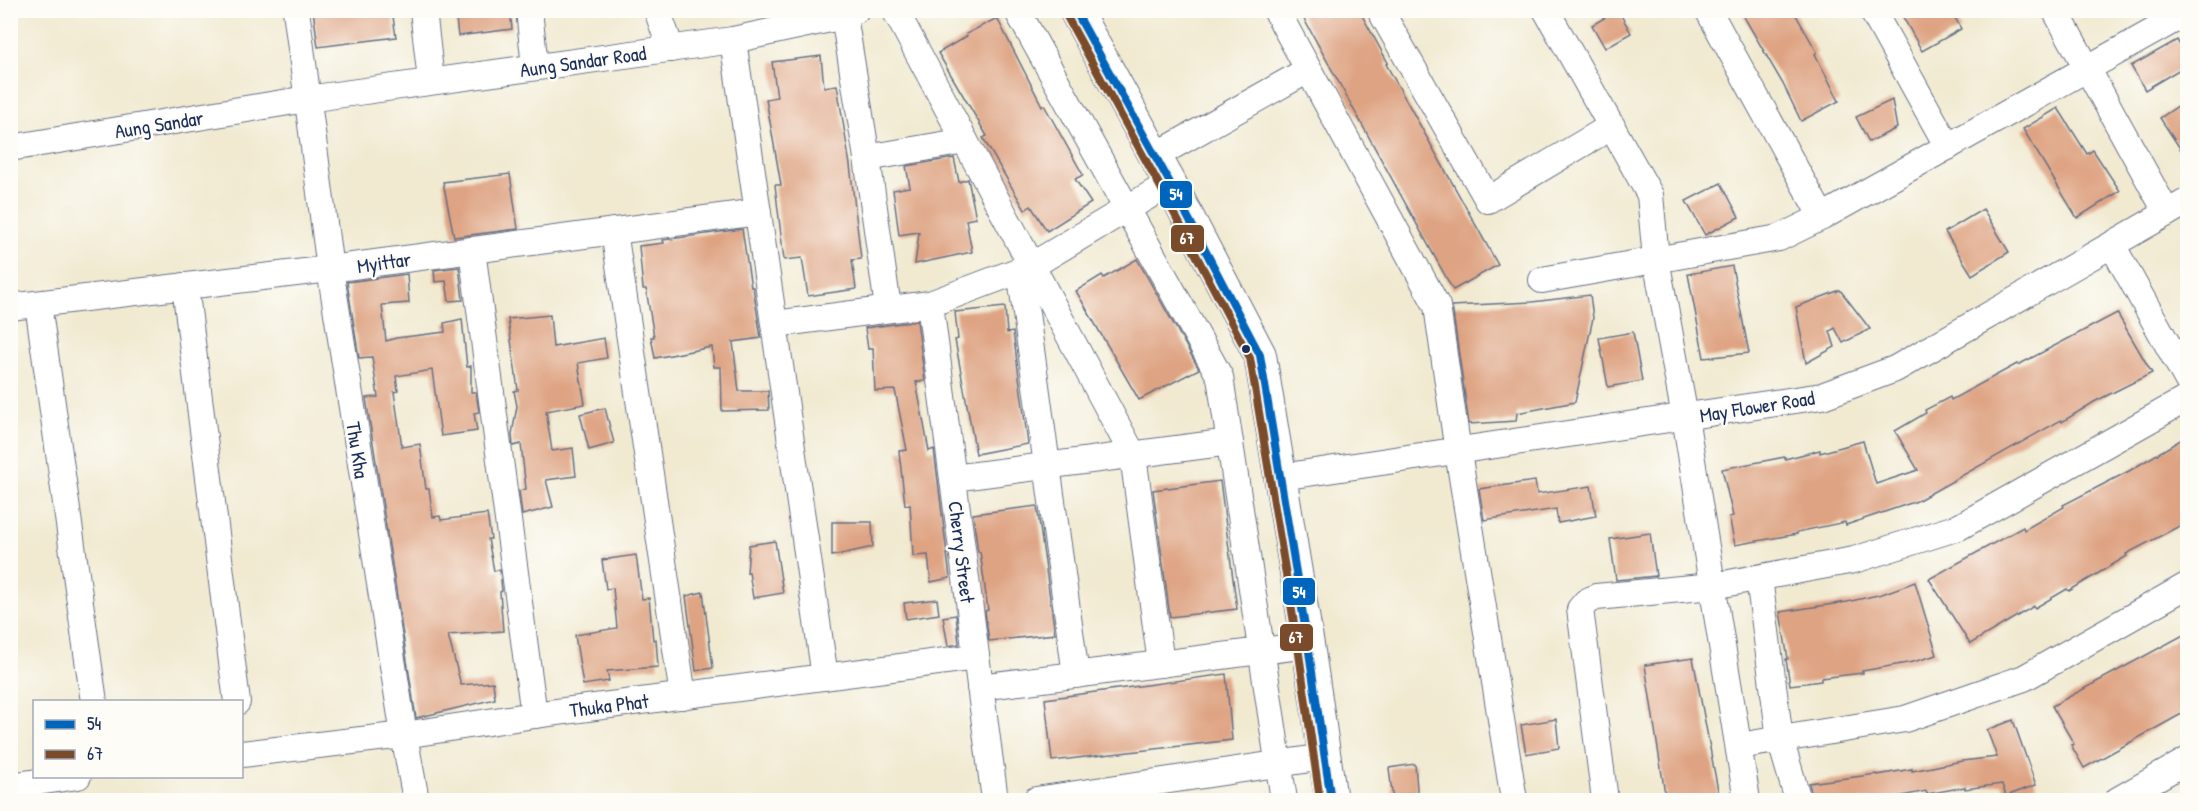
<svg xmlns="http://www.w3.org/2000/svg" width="2198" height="811" viewBox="0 0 2198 811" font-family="'Patrick Hand',sans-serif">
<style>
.building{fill:#dea382}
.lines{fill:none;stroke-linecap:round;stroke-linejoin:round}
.minor-casing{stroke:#667086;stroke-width:28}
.major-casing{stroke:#667086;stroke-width:34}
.minor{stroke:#fff;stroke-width:26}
.major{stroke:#fff;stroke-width:32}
.bus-1-casing{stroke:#fdfcf7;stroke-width:12}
.bus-2-casing{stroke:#fdfcf7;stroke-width:12}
.bus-1{stroke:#0065bd;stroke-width:8}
.bus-2{stroke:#7a4b2a;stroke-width:8}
.bus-dot{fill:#1b2f5e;stroke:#fdfcf7;stroke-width:2}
.labels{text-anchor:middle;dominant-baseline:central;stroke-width:5;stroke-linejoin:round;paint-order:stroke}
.street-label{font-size:20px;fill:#1b2f5e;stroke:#fdfcf7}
.line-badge{stroke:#fdfcf7;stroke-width:2}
.badge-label{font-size:16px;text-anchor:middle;font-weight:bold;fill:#fff}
</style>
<rect width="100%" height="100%" fill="#fdfcf7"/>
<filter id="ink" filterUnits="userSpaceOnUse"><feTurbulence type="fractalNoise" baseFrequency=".0167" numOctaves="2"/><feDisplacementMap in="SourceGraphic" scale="12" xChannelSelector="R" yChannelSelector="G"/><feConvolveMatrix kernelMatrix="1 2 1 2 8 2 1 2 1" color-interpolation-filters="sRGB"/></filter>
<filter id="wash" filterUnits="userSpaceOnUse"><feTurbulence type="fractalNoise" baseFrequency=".008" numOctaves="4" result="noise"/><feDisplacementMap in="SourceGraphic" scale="24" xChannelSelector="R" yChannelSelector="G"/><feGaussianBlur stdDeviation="1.35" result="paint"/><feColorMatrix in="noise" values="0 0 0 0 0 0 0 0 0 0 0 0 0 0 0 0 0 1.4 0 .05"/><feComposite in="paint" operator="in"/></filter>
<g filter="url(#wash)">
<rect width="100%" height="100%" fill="#f1ead1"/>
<g id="blocks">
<!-- building -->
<g class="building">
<polygon points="313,10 392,10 396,37 318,47"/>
<polygon points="455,10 510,10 512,29 458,36"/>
<polygon points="1299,10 1359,10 1388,63 1386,64 1498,265 1453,290"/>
<polygon points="1618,10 1631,33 1605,48 1592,25"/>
<polygon points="1740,10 1793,10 1817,52 1815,54 1839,101 1801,121 1783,84"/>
<polygon points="1915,10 1951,10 1961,29 1922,51 1903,17"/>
<polygon points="997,18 1042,106 1044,105 1083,175 1075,179 1091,203 1047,231 1031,206 1025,210 983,138 987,136 938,53 967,36 966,34"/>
<polygon points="2177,40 2187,57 2187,65 2145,90 2131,66"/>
<polygon points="821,56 824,87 837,85 850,165 861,259 852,260 856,289 808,296 802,258 784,260 775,185 781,185 766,99 777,97 772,62"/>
<polygon points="1892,100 1897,128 1869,142 1856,117"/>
<polygon points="2187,100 2187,159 2160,118"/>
<polygon points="2058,108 2087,154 2093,150 2120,191 2077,218 2023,129"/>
<polygon points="954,158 959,182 968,179 976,218 966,220 972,252 915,264 919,232 899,235 893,190 910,187 906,166"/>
<polygon points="510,174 518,229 454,237 443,182"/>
<polygon points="1721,183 1739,217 1705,235 1686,201"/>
<polygon points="1983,209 2009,252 1972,275 1945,232"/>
<polygon points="742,229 751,287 753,287 761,338 733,342 739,391 768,391 769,410 722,411 721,367 714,367 712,347 655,358 651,337 654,337 646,289 643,289 639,246 664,243 663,240"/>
<polygon points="1137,259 1199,369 1139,400 1076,291 1102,275 1104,278"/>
<polygon points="1732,266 1749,353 1704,358 1688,274"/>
<polygon points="459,267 463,300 449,301 446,281 435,282 434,270"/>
<polygon points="407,274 409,303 382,305 386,341 396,338 445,332 444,323 462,319 467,367 471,366 471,392 476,392 479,412 474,413 477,431 441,436 432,370 396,376 398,391 394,392 402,447 420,444 426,489 429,489 433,517 440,516 441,520 487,514 491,539 488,539 494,571 500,570 502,591 500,592 503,631 448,635 461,685 493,682 495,699 416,718 366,398 378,397 372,357 359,358 347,282"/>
<polygon points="1840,290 1870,329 1843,343 1835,328 1830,331 1835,347 1806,363 1796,307"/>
<polygon points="1590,295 1593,318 1575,402 1517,413 1516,421 1469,424 1452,306 1532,302"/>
<polygon points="1005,307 1007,333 1013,332 1028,444 976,454 955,340 958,339 955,312"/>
<polygon points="2117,313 2152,373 2094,402 2062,422 2061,420 1917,501 1846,525 1845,522 1797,532 1797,534 1735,545 1729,517 1733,516 1722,469 1785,457 1785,459 1820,450 1820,453 1863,441 1876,484 1918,470 1895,431 1926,413 1925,410 1950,397 1951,400 2017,364 2018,365"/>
<polygon points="550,315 553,347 604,338 607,358 578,363 585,404 546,411 552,451 573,448 576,476 546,480 553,507 522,515 519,491 526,489 521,444 513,446 512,434 517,406 514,391 518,390 508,319"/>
<polygon points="917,321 925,381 916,382 929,451 934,449 950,578 931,582 928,555 913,556 910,504 905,505 899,451 907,450 895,390 875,391 873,348 868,349 865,328"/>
<polygon points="1633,332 1642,381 1608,387 1599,338"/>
<polygon points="605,408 614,443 589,450 580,414"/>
<polygon points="2187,436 2187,522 2126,554 2127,556 2069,591 2067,589 2035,608 2034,606 1970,644 1929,579 2023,527 2024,530 2064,507 2063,505 2129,471"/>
<polygon points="1220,481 1237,609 1170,617 1153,490"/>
<polygon points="1535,481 1537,494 1591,486 1596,516 1558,523 1556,509 1484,520 1479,489"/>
<polygon points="1037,506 1055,634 989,641 985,611 988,610 980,552 978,552 973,514"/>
<polygon points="832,522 872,522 873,547 832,556"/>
<polygon points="1650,533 1656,576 1616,580 1610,539"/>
<polygon points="775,541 783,593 753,598 749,572 747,573 749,545"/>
<polygon points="636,555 642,599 649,598 653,640 656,639 658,667 607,671 609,681 583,685 575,635 617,628 613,588 606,589 602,560"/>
<polygon points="1915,582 1937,655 1913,662 1862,671 1863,673 1821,678 1821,681 1790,685 1786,659 1788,659 1780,612 1847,602 1882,594"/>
<polygon points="703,592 713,668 696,671 686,596"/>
<polygon points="937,599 939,614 906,619 904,603"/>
<polygon points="956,615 959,644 948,646 943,617"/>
<polygon points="2187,633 2187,711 2084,768 2071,745 2074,744 2052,706"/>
<polygon points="1693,658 1720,801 1666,801 1645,665"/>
<polygon points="1226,674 1232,740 1052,761 1045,699"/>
<polygon points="1556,719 1559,748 1526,754 1521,725"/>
<polygon points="2013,720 2036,785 2006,796 2002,784 1965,789 1965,787 1927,794 1926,791 1877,801 1813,801 1809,783 1877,774 1877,775 1912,769 1912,771 1962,761 1997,757 1987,730"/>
<polygon points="1415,764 1418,801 1393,801 1389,768"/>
</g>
</g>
</g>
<g filter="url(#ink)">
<use href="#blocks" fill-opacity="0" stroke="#667086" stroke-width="1.5"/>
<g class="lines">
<defs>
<g id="minor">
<polyline points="296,10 330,269 404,735 416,800"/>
<polyline points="423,10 431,81"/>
<polyline points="529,10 535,67"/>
<polyline points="657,10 671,49"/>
<polyline points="895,10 1133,455 1161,664"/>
<polyline points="1017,10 1220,377 1284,800"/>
<polyline points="1276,10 1437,306 1458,452 1514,800"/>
<polyline points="1380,10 1488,200 1612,126"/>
<polyline points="1546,10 1650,195 1656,259 1685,417 1747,800"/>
<polyline points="1708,10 1822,217"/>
<polyline points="1872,10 1948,147"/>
<polyline points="2055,10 2167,213"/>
<polyline points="844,16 867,158 888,308"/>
<polyline points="733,40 825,677"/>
<polyline points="10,148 307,99 733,40 844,16 856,10"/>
<polyline points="1155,156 1308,70"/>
<polyline points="867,158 965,141"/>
<polyline points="614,231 683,696"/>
<polyline points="2112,245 2188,381"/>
<polyline points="472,250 534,715"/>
<polyline points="1020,270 1076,675"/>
<polyline points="1542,280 1779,238 1822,217 2188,12"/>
<polyline points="185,286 237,702"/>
<polyline points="38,304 94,702"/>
<polyline points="930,304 995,800"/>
<polyline points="10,307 330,269 758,212"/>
<polyline points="775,324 930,304 1031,266 1170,183"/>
<polyline points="1281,477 1822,396 1895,369 2188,201"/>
<polyline points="953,478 1230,442"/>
<polyline points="1759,578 1780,739 1798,800"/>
<polyline points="980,687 1308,645"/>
<polyline points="1739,746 1905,719 2024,678 2188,585"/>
<polyline points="242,754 404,735 534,715 976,657"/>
<polyline points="10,786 78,776"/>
<polyline points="1036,800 1324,757"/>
<polyline points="1605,800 1580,609 1586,602 1596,597 1713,586 1854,560 1959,527 2188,398"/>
<polyline points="2118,800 2188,760"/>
</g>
<polyline id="major" points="1075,10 1170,183 1260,355 1308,645 1331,800"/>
</defs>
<!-- minor casing -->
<use href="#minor" class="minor-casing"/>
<!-- major casing -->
<use href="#major" class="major-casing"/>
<!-- minor -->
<use href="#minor" class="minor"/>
<!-- major -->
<use href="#major" class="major"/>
<defs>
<polyline id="bus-1" points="1075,10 1170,183 1260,355 1308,645 1331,800"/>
<polyline id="bus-2" points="1066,15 1161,188 1250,358 1298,647 1320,800"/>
</defs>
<!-- bus-1 casing -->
<use href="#bus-1" class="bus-1-casing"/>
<!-- bus-2 casing -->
<use href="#bus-2" class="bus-2-casing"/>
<!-- bus-1 -->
<use href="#bus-1" class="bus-1"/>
<!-- bus-2 -->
<use href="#bus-2" class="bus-2"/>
</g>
</g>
<!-- markers -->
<circle class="bus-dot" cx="1246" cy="349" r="5"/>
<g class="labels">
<!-- street labels -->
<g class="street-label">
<text transform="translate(583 61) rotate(-8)">Aung Sandar Road</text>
<text transform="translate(159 124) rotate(-9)">Aung Sandar</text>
<text transform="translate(384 262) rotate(-8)">Myittar</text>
<text transform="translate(1757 406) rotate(-9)">May Flower Road</text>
<text transform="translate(358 450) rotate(81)">Thu Kha</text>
<text transform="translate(962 552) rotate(83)">Cherry Street</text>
<text transform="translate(609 705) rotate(-7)">Thuka Phat</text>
</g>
</g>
<g class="line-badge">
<rect x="1159" y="180" width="34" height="29" rx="6" fill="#0065bd"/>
<rect x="1170" y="224" width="35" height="29" rx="6" fill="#7a4b2a"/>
<rect x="1282" y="577" width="34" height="29" rx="6" fill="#0065bd"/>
<rect x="1279" y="623" width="35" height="29" rx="6" fill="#7a4b2a"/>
</g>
<g class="badge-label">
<text x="1176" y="200">54</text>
<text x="1187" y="244">67</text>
<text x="1299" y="598">54</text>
<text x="1296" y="643">67</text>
</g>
<!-- margin -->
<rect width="2198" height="811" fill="none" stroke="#fdfcf7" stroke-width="36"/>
<!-- legend -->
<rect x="33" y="700" width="210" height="78" fill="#fdfcf7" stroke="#a3aaba" stroke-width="1.5"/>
<rect x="45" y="720" width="30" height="9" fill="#0065bd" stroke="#a3aaba" stroke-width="1.5"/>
<text x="87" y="730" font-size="18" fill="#1b2f5e">54</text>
<rect x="45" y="750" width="30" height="9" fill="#7a4b2a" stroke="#a3aaba" stroke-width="1.5"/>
<text x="87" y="760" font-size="18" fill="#1b2f5e">67</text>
</svg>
